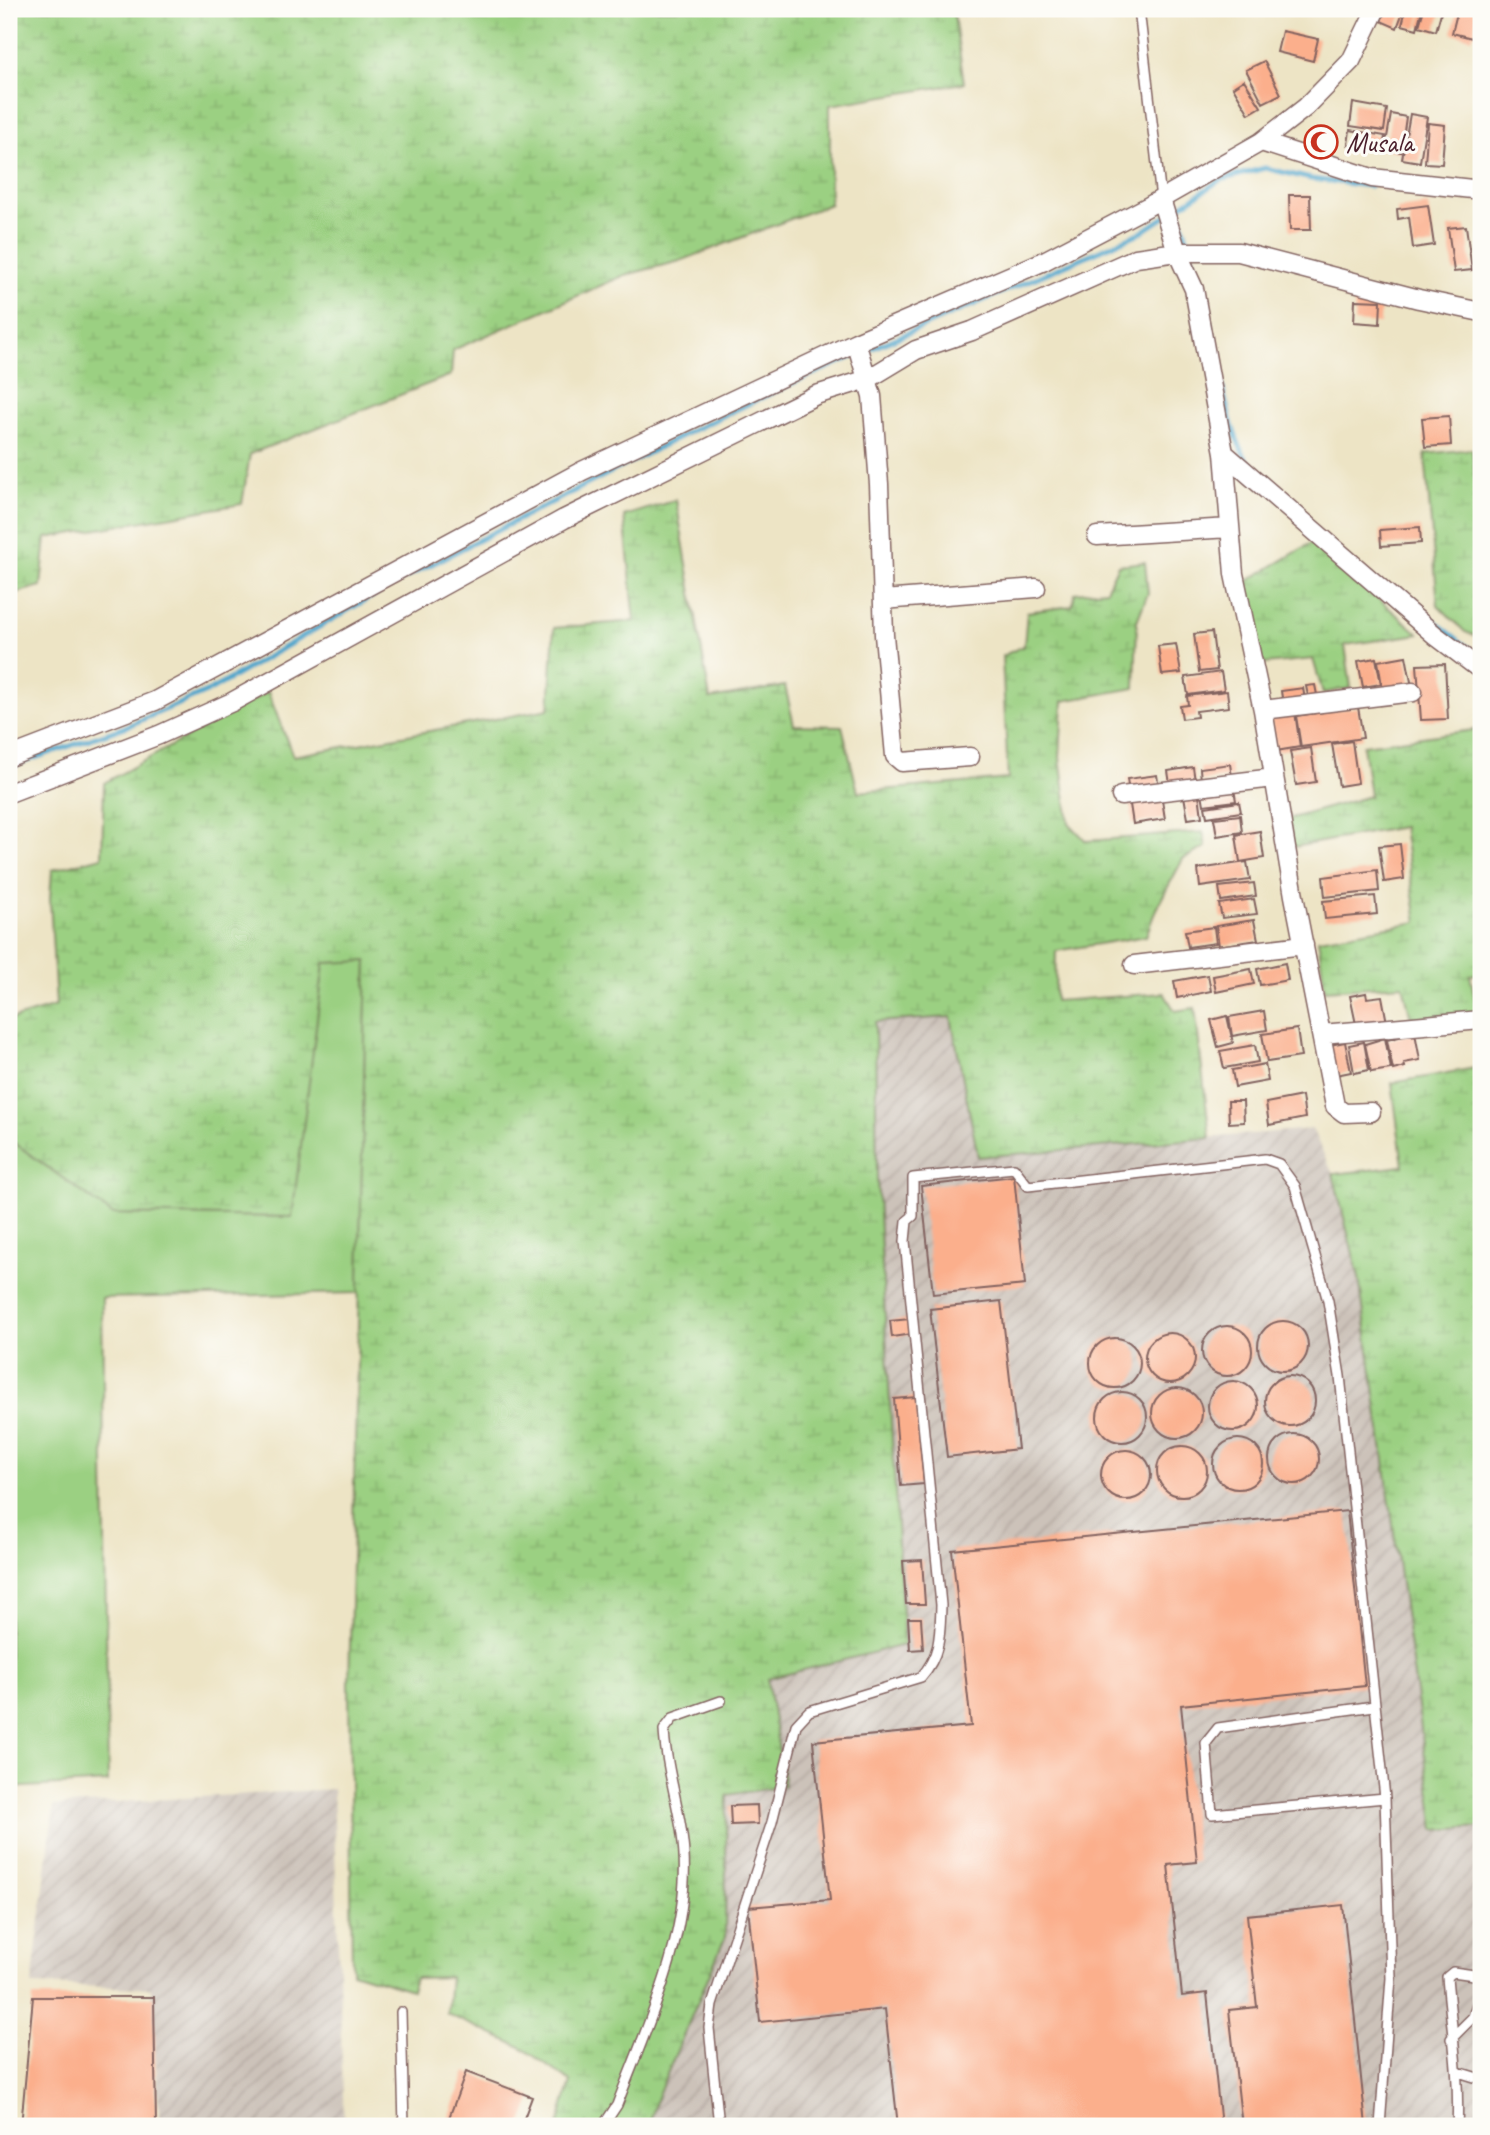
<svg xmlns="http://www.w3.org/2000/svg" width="1490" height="2135" font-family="Caveat,sans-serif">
<defs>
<pattern id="industrial-furrows" width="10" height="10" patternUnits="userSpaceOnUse" patternTransform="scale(1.75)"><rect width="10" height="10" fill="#ccc2b9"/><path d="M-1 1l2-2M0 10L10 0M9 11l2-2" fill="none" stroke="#b1a69f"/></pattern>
<pattern id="wetland-marsh" width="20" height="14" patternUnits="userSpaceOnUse" patternTransform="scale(1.75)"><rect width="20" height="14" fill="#9bd082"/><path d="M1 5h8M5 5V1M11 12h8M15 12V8" fill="none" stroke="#87b270"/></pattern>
</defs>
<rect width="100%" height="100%" fill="#fdfcf7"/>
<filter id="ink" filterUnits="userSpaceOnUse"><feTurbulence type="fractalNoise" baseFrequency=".0143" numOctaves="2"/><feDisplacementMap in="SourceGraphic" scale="14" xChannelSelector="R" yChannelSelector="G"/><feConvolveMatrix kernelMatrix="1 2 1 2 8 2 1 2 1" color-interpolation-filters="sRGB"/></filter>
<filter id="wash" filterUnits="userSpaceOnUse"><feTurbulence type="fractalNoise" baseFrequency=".00686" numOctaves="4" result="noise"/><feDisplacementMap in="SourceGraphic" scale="28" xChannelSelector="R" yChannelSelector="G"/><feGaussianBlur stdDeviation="1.57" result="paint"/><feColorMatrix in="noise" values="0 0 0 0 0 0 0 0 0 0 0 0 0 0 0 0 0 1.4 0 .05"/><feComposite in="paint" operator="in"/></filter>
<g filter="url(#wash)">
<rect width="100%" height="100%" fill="#ede4c5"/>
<path fill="url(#industrial-furrows)" d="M951,1016L978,1157L1312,1129L1333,1174L1359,1278L1435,1830L1481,1827V2126H649L658,2095L725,1938L727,1795L785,1785L767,1679L904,1644L877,1178L875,1022Z
M333,1789L344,2126H160L151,1988L32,1985L54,1806Z"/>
<path fill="#9bd082" stroke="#727856" stroke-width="2" d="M367,960L359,1293L102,1298L108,1782L9,1788V1139L112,1214L291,1217L324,963Z"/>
<path fill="url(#wetland-marsh)" stroke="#727856" stroke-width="2" d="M9,9H953L964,83L830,105V204L680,261L625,275L453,350L451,375L250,454L242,504L46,538L41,586L9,595Z
M1472,449L1481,531V638L1465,632L1438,605L1425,454Z
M676,500L710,699L785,686L794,725L842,726L858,792L1008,779L1002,656L1024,646L1027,612L1072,606L1075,593L1106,590L1118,565L1145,562L1148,593L1137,621L1135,688L1063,701L1060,757L1069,823L1086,841L1203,832L1206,847L1183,859L1156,909L1146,936L1056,951L1055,1001L1164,993L1175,1011L1195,1008L1210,1138L978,1157L951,1017L875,1022L877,1178L904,1645L767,1679L785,1786L727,1795L725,1938L658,2095L649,2126H558L571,2082L521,2047L447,2014L450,1977L415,1978L411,1990L352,1972L349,1685L367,961L324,963L292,1217L112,1214L9,1139V1020L56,1006L50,899L52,870L102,857L104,783L268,692L293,756L549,709L554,628L635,621L624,516Z
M1313,542L1419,634L1345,645L1351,688L1323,693L1313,659L1265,664L1260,660L1244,583Z
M1481,729V974L1470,975L1478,1013L1411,1018L1403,985L1325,990L1318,939L1417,922L1403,827L1293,847L1288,819L1370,796L1363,745Z
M1481,1067V1827L1435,1830L1359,1278L1333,1174L1403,1166L1392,1083Z"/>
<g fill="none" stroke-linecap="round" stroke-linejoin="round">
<path stroke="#4fa6cc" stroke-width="5" d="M1177,207L1190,247
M1192,257L1199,281
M1207,314C1218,355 1226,437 1253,468
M1409,601L1481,658
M9,767L125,727L211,690L391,585L689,432L799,380L1142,232L1220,180L1265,168L1311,179L1370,186"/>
</g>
<g id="blocks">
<path fill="#fbaf8c" d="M1386,9H1404L1397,28L1381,21Z
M1406,9H1422L1417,29L1402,25Z
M1424,9H1442L1436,31L1419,26Z
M1458,9H1479L1472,38L1452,33Z
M1481,12V36L1474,34Z
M1282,31L1318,39L1313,61L1277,52Z
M1264,61L1281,94L1263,103L1246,70Z
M1244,80L1261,107L1249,114L1233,87Z
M1353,103L1387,109L1384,131L1350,126Z
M1391,114L1406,117L1401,152L1385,149Z
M1410,114L1427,117L1420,162L1402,159Z
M1428,123L1445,125L1442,164L1425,163Z
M1350,130L1385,136L1383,150L1348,145Z
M1313,131L1333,136L1328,154L1309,148Z
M1289,195H1310L1311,230H1290Z
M1428,205L1434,245L1413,248L1409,217L1398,219L1397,209Z
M1466,226L1472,270L1454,272L1448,228Z
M1355,300L1381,301L1380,324L1354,322Z
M1449,416L1451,445L1425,447L1422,418Z
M1420,527L1421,543L1381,546L1380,530Z
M1212,632L1217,670L1199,672L1194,634Z
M1176,644L1181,673L1162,675L1158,646Z
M1406,656L1412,687L1383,692L1378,661Z
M1376,658L1381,684L1363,687L1358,661Z
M1445,664L1448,719L1421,720L1417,665Z
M1221,672L1224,690L1188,695L1185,677Z
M1315,685L1318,700L1309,701L1306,686Z
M1303,688L1305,700L1283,704L1281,691Z
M1227,691L1229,707L1196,711L1197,717L1182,719L1180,706L1188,705L1187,696Z
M1358,707L1363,738L1301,747L1296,716Z
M1295,712L1300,747L1276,751L1270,716Z
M1352,741L1358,783L1339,786L1332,744Z
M1311,748L1316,782L1296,785L1290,751Z
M1230,764L1232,777L1201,781L1200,768Z
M1193,767L1195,781L1170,784L1168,771Z
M1157,775L1159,788L1129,792L1127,779Z
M1234,789L1236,801L1204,805L1202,793Z
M1161,793L1165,819L1133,824L1129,798Z
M1199,794L1202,817L1188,819L1184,796Z
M1239,802L1241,812L1207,817L1205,807Z
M1240,815L1242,832L1217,836L1214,818Z
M1260,831L1264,858L1240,862L1236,835Z
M1400,844L1404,879L1384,882L1379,846Z
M1247,862L1250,880L1200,887L1198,869Z
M1377,870L1379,891L1325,897L1323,877Z
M1254,883L1256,896L1221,901L1219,887Z
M1375,896L1377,914L1325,919L1323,901Z
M1254,899L1257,914L1222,918L1219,904Z
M1254,920L1258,940L1219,946L1216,926Z
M1214,927L1216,943L1188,947L1185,931Z
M1285,963L1288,980L1260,985L1257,969Z
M1251,969L1254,984L1216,992L1213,976Z
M1208,975L1211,991L1177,998L1174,981Z
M1366,993L1367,998L1382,996L1387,1023L1357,1029L1350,996Z
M1264,1011L1267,1030L1232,1036L1229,1017Z
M1227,1016L1233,1043L1218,1047L1211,1020Z
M1297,1029L1301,1057L1267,1062L1262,1034Z
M1415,1033L1420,1060L1404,1063L1405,1067L1393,1070L1387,1040Z
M1385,1038L1391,1069L1371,1072L1365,1044Z
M1345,1042L1351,1072L1331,1076L1325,1046Z
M1364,1042L1369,1070L1354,1073L1349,1045Z
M1255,1045L1258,1062L1224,1068L1220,1051Z
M1265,1064L1268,1081L1235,1087L1232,1070Z
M1302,1096L1305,1118L1269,1125L1266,1103Z
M1228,1101H1243L1244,1122L1229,1123Z
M1014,1176L1025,1285L933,1294L921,1186Z
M1001,1301L1018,1449L947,1457L930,1309Z
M910,1319L912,1334L892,1337L890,1321Z
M1258 1346a25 25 0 1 1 50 0a25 25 0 1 1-50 0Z
M1202 1351a25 25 0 1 1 50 0a25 25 0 1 1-50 0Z
M1145 1358a25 25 0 1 1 50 0a25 25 0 1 1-50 0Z
M1090 1363a25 25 0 1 1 50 0a25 25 0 1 1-50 0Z
M1265 1401a25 25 0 1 1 50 0a25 25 0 1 1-50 0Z
M1208 1406a25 25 0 1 1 50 0a25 25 0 1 1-50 0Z
M1152 1413a25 25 0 1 1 50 0a25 25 0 1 1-50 0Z
M1097 1417a25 25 0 1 1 50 0a25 25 0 1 1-50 0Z
M916,1397L924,1484L901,1486L894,1399Z
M1269 1459a25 25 0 1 1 50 0a25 25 0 1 1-50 0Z
M1213 1464a25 25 0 1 1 50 0a25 25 0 1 1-50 0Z
M1157 1471a25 25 0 1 1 50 0a25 25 0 1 1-50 0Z
M1101 1475a25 25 0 1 1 50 0a25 25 0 1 1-50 0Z
M1347,1511L1365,1686L1181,1705L1197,1862L1168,1865L1182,1996L1207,1993L1221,2126H898L885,2009L760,2022L748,1907L830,1900L813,1741L971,1726L952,1550Z
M922,1560L925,1604H906L903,1561Z
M908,1618H921L923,1649L910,1650Z
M757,1805L758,1824L731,1825L730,1806Z
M1343,1905L1366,2126H1242L1229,2010L1257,2007L1247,1915Z
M33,1997H154L156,2126H21Z
M466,2072L532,2097L521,2126H446Z"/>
</g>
</g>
<g filter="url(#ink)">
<use href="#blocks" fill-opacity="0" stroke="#836461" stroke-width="2"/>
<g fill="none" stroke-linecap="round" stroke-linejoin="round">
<defs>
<path id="service" d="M1139,9L1161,199
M1374,1706L1218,1728L1206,1743L1212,1814L1385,1798
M401,2012L404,2126
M1451,2039L1473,2017L1481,1990
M1458,2072L1481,2079
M603,2126L617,2105C646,2028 689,1939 684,1855C682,1812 666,1773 664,1730L673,1718L721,1701
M719,2126L709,2028L712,2005L772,1822L796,1725L809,1711L921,1677C941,1655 940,1634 941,1605L905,1241L907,1221L913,1216V1178L1014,1168L1028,1186L1265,1159L1279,1164L1295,1186L1328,1301L1340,1376L1385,1798L1391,1978L1380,2126
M1457,2126C1460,2076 1451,2027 1447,1977L1453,1972L1481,1976"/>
<path id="minor" d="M1261,142L1372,178L1481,190
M1161,199L1177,252L1194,289L1224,453L1234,574L1263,710L1294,896L1335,1106L1344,1113L1371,1112
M856,342L872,396L879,484L884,635L895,756L902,762L970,757
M1224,453L1436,636L1481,670
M1097,536L1230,528
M883,600L1036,588
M1263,710L1413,692
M9,757L155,701L582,471L856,342L1042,262L1147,207L1261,142L1306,107L1351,61L1376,9
M9,793L159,735L232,702L564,519L816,395L868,379L916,350L972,331L1136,258L1177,252H1239L1419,299L1481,312
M1121,796L1274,778
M1134,965L1304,945
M1322,1034L1481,1020"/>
</defs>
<use href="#service" stroke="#836461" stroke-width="12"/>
<use href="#minor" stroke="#836461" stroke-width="21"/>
<use href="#service" stroke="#fff" stroke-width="9"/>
<use href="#minor" stroke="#fff" stroke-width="18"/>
</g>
</g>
<defs>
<symbol id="mosque-ring" viewBox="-11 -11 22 22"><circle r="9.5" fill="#fdfcf7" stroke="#c8321e" stroke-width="1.5"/><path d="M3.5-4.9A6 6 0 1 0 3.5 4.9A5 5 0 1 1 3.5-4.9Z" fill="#c8321e"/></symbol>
</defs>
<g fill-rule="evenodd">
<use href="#mosque-ring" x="1302" y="123" width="38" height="38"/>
</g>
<g text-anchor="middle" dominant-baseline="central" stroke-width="6" stroke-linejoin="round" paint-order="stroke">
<g font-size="28" fill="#4a1f2b" stroke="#fdfcf7" text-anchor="start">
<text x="1346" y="142">Musala</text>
</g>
</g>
<rect width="1490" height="2135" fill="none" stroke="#fdfcf7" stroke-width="35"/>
</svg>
